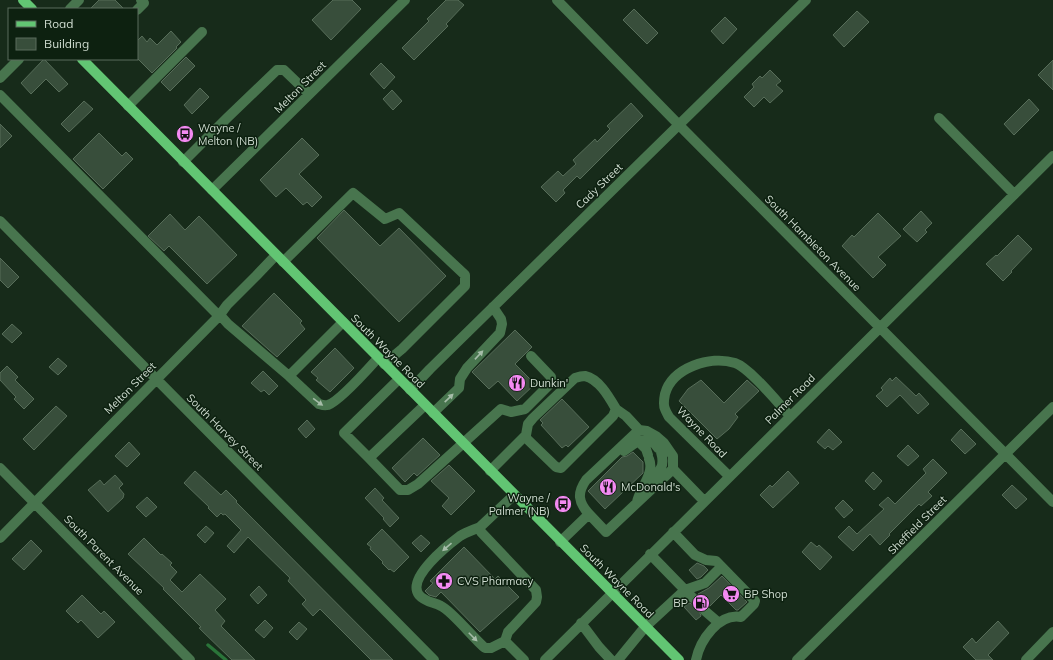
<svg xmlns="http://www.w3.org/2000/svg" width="1053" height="660" font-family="Mulish,sans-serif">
<rect width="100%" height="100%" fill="#172b1a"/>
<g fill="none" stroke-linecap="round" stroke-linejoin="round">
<path stroke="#2a7439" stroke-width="3.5" d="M208,645L226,660"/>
</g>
<path fill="#384e3b" stroke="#576d59" d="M99,0H115L124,9H90Z
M333,0H352L361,9L331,40L312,20Z
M446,0H458L464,5L446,24L448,26L414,60L402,48L429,21L427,19Z
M634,9L658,33L647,44L623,20Z
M857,11L869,22L844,47L833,35Z
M725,17L737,29L723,44L711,31Z
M171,31L181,42L176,47L177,48L152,73L137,58V41L142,36L147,42L150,38L157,45Z
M186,57L195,66L170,91L161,82Z
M44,59L68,84L59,92L46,79L31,94L21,83Z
M1053,60V90L1038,75Z
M381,63L395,77L384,89L370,74Z
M770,70L781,81L776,85L783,91L770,103L764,97L754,107L744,97L754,87L752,84L760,76L762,78Z
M200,88L209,97L192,114L184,105Z
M392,90L402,101L393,110L383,99Z
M1029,99L1039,110L1014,135L1004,124Z
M84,101L93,109L69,132L61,124Z
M631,103L643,116L580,179L577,176L563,190L565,193L556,202L541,187L558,171L563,176L576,164L573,160L595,139L597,142L610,129L607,126Z
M0,124L12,136L0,148Z
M99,133L122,156L126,152L133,159L103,189L73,159Z
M302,138L319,155L299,174L322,197L312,207L307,202L303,205L286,188L276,197L260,180Z
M344,210L380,246L399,228L446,276L399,322L317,238Z
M921,211L932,223L925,230L927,232L917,242L903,229Z
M878,213L901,236L878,257L886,265L873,278L842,246L852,235L854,237Z
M170,214L185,230L199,216L237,255L207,284L169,246L164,251L148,236Z
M1018,235L1032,249L1011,271L1012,272L1003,281L986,264L996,255L997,256Z
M0,258L19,277L8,288L0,280Z
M274,293L302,321L300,323L305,329L277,357L242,326Z
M12,324L22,333L12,343L2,334Z
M515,330L532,347L515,364L535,384L517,401L498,381L489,389L472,372Z
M335,348L354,368L330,392L316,380L318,378L311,372Z
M58,358L67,366L58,375L49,367Z
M7,366L18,377L15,380L34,399L24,409L14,399L16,397L0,380V373Z
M263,371L278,386L269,395L264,390L261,392L251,383Z
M896,377L916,396L919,393L929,404L918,414L900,395L887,407L876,396L883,390L881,388L890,378L892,381Z
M701,380L724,403L747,380L759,391L735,414L738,417L729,429L717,439L679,401L688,389Z
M562,399L589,427L568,447L566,445L562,448L541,425L543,423L540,420Z
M56,406L67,416L34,450L23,439Z
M307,420L315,429L306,438L298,429Z
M829,429L842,442L833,450L828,446L825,449L817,442Z
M961,429L976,444L965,454L951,440Z
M423,438L440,455L417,476L414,473L405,482L392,468Z
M129,442L140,454L127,467L115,456Z
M908,445L919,456L908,466L897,456Z
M633,452L643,462V473L605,509L588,491L622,457L627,456Z
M933,459L947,473L928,492L932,496L921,506L919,504L889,534L890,535L880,545L870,534L853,551L838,537L849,526L857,534L884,509L879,505L888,497L895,504L926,473L923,469Z
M449,465L475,491L451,515L442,506L449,498L431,481Z
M195,471L221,495L226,490L237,501L236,502L393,660H371L320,609L313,616L302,604L306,600L288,581L290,578L248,537L234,553L227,546L241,530L225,514L223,515L221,513L217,517L208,508L209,507L184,483Z
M788,471L799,483L773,508L760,495L770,485L772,487Z
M873,472L882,481L874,490L865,481Z
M115,475L123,484L119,488L124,494L123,498L108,512L88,490L100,480L104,485Z
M1012,485L1027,499L1016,509L1002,495Z
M375,488L384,498L382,500L399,518L390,527L383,519L384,518L365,498Z
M147,497L157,507L146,517L136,507Z
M843,500L853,510L844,518L835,508Z
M206,526L214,533L205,543L197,535Z
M382,529L409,557L394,572L390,569L389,570L382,563L383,562L370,549L371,547L367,544Z
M421,535L430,543L421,552L412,543Z
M144,538L161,555L162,554L172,563L170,565L177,572L170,580L182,592L200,574L226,599L215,610L225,621L221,626L255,660H232L199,628L201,627L163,589L164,588L128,554Z
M31,540L42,551L24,570L12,559Z
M811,542L817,547L819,545L832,557L820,570L802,552Z
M464,547L495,579L498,576L519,597L480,632L441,592L436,597L429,595L425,591L433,583L430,581Z
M697,563L704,566L708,570L701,577L697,579L689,570Z
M722,576L747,602L738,610H736L721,595L710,606L706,605L700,607L699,610L701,616L696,620L684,607L689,603L692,604L697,603L699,599L698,594L709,588Z
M259,586L267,595L258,604L250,595Z
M82,595L101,614L104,611L115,622L98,638L81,620L78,623L66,611Z
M265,620L273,628L264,638L255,630Z
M998,621L1009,633L988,655L993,660H976L963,647L972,638L976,643Z
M299,622L307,629L297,640L289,632Z"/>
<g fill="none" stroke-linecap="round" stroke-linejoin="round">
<path stroke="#334635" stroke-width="10" stroke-dasharray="10 5" stroke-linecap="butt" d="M693,598L705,611"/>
<path stroke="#48754e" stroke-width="10" d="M557,0L679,125L1053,502
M70,9L79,0
M137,10L144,3L141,0
M0,78L19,59
M0,95L219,316
M128,106L202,32
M939,118L1014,194
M183,162L227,118L277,70H284L309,94
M212,190L405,0
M0,221L434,660
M283,262L353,193L385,219L399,213L465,275V286L402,349L384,364
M220,315L228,324L289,376L319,404C322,405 324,406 328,405C340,401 368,369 378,358
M289,376L343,322
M399,379L344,433L369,458L425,405
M410,390L430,369L806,0
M616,409L626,416L639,430L647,431L656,436L664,443L673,456V469L704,501
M433,413L459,388L460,379L467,368L500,333L502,324L501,319L493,307
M638,441C647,440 653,440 658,448
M624,451L638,441L646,449L648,455
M369,458L400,490H408L418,484L501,409L511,412L525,409L548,386L551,382V377L531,356
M0,468L190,660
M490,471L526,435L528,424L533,418L575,378C578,377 582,376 585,376C599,379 609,397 616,409L613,416L561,468L556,467L525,437
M729,476L669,417C668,415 666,412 665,409C663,405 664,399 665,394C672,368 710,355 735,363C750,368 778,403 790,416
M646,483C658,472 666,469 661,452
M514,495L480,527L481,532L536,590L537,597L536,602L508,632L505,641L524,660
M637,502C640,488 655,473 649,459
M589,514L606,532L673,469
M480,527C473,530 466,532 460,536C448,545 406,578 419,595C425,602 433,602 441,606C452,611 474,639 485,648H491L505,641
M673,532L695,555L706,560L716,561L755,601L754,604L741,617C719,613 700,640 696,660
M0,538L219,316L227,305L256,276L276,255
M560,542L589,514C578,502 577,493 586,480L639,430
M693,598L685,590L705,583L721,567
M705,611L719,623
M581,623L599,647L611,660
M545,660L1053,156
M618,660L645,627L685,590L650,554
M797,660L1053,407
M1026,660L1053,632"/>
<path stroke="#62c573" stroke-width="10" d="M23,0L32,9
M82,59L679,660"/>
</g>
<defs><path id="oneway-solid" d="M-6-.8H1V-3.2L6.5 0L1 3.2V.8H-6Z"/></defs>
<g fill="#a6bda9">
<use href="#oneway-solid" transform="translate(479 355) rotate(-47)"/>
<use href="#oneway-solid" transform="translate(449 398) rotate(-44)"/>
<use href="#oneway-solid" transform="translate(318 402) rotate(36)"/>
<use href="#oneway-solid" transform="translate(447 547) rotate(139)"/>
<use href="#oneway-solid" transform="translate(473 637) rotate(45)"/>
</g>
<defs>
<symbol id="bus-disc" viewBox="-11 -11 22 22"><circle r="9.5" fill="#f38af2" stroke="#0d2110"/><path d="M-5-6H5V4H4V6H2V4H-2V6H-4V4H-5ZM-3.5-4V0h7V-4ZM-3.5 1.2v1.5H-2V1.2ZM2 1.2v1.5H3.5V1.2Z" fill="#111"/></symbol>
<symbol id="restaurant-disc" viewBox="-11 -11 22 22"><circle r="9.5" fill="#f38af2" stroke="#0d2110"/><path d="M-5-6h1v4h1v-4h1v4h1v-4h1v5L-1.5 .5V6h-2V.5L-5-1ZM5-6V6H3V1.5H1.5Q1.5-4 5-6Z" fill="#111"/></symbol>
<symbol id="pharmacy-disc" viewBox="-11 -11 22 22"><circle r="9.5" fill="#f38af2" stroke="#0d2110"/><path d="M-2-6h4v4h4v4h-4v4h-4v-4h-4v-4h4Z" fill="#111"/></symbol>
<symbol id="supermarket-disc" viewBox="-11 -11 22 22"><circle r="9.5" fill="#f38af2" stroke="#0d2110"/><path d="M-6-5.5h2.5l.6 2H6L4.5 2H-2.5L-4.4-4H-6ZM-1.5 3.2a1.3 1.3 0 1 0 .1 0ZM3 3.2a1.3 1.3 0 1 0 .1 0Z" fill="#111"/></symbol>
<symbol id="fuel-disc" viewBox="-11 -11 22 22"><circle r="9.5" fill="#f38af2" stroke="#0d2110"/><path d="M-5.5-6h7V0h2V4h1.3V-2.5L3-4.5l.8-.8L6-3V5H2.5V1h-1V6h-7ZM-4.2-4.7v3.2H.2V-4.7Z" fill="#111"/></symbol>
</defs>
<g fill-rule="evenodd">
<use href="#bus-disc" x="175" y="124" width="20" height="20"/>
<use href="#restaurant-disc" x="507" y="373" width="20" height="20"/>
<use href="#restaurant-disc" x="598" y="477" width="20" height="20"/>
<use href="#bus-disc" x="553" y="494" width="20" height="20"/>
<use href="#pharmacy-disc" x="434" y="571" width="20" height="20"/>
<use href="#supermarket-disc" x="721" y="584" width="20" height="20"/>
<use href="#fuel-disc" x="691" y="593" width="20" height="20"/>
</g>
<g text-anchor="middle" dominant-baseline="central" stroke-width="3" stroke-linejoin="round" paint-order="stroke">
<g font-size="11" fill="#cfdcd0" stroke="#0d2110">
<text transform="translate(300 87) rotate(-45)">Melton Street</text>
<text transform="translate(599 186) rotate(-44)">Cady Street</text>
<text transform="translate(813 243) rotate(45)">South Hambleton Avenue</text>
<text transform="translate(388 351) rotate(45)">South Wayne Road</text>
<text transform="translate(130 388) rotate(-45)">Melton Street</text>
<text transform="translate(790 399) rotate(-45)">Palmer Road</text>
<text transform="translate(225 432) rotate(45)">South Harvey Street</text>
<text transform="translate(702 432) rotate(46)">Wayne Road</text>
<text transform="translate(917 525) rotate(-45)">Sheffield Street</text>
<text transform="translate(104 555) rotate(45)">South Parent Avenue</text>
<text transform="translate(617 581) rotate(45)">South Wayne Road</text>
</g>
<g font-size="11" fill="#cfdcd0" stroke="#0d2110" text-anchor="start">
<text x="198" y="128">Wayne /<tspan x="198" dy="13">Melton (NB)</tspan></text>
<text x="530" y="383">Dunkin'</text>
<text x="621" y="487">McDonald's</text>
<text x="550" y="498" text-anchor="end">Wayne /<tspan x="550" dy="13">Palmer (NB)</tspan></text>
<text x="457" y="581">CVS Pharmacy</text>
<text x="744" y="594">BP Shop</text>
<text x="688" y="603" text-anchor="end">BP</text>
</g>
</g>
<rect x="8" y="8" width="130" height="52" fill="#0d2110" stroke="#5b6c5d"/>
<rect x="16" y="21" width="20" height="6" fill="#62c573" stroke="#5b6c5d"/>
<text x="44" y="28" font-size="12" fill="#cfdcd0">Road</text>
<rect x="16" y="38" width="20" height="12" fill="#384e3b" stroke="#5b6c5d"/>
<text x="44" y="48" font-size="12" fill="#cfdcd0">Building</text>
</svg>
